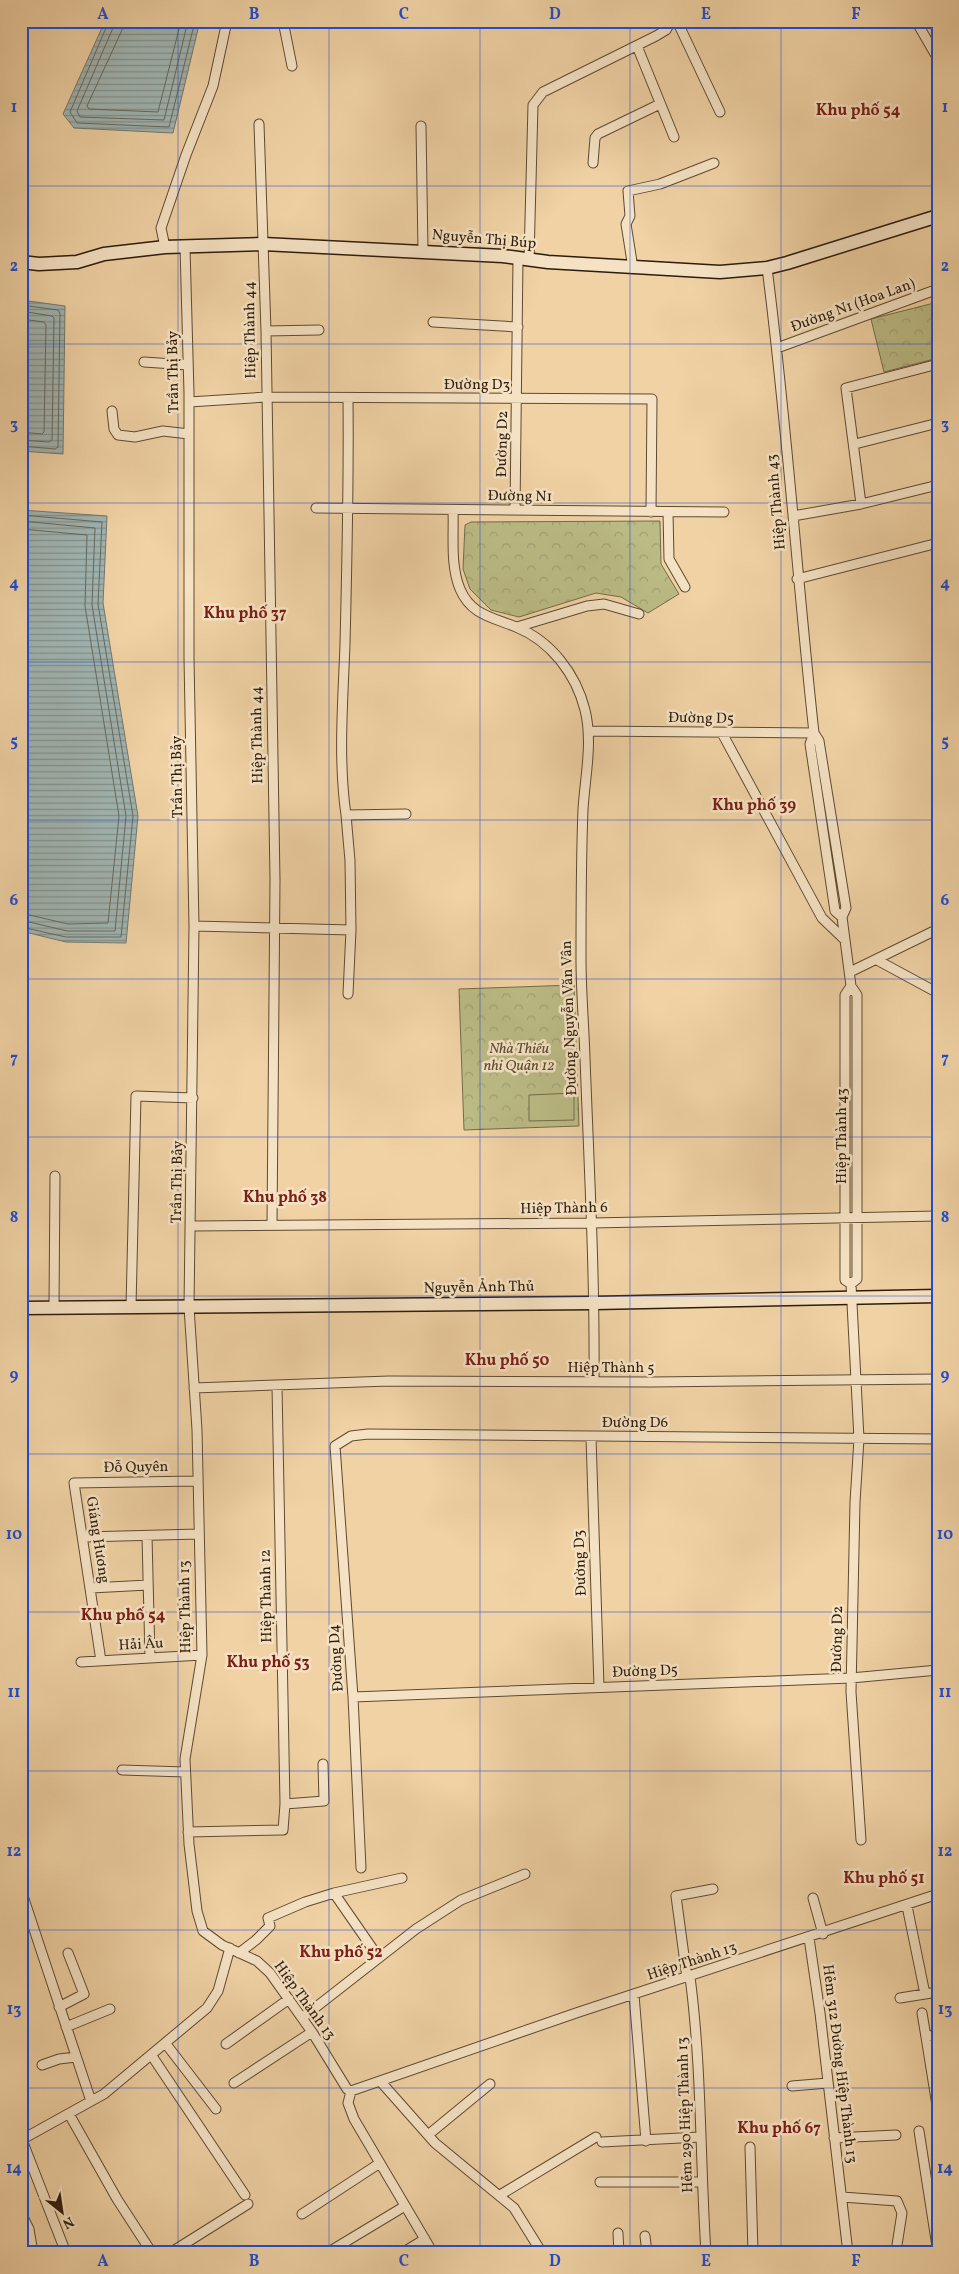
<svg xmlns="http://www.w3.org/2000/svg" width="959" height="2274" font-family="Vollkorn,serif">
<defs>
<pattern id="park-crowns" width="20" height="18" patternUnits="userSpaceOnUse" patternTransform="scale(1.25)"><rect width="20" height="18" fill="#bbbb85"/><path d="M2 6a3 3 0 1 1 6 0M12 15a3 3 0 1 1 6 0" fill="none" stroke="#a1a072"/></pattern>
<pattern id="water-rules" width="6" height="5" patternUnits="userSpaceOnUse" patternTransform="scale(1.25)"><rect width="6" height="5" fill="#a0b5b3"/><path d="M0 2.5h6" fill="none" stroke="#839290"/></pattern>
</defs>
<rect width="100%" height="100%" fill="#f0d2a5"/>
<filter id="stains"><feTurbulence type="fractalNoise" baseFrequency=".004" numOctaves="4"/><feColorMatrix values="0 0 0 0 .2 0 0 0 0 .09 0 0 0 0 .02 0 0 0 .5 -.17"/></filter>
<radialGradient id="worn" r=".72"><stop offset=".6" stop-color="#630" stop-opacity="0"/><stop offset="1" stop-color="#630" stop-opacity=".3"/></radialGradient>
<path fill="url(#park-crowns)" stroke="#746c48" d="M934,303L938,316V358L884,372L871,319Z
M660,521L661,564L679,594L648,613L621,597L596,593L519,617L491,610L470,589L463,569L465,525L471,522Z
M574,985L579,1126L464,1130L459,989Z"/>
<path fill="#bbbb85" stroke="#746c48" d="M574,1093V1120L529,1121V1095Z"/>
<path fill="url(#water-rules)" stroke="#72786f" d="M105,21H200L173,133L74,128L63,114Z
M21,300L65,306L63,454L21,451Z
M21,510L107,516L103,603L138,816L126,943L66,942L21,931Z"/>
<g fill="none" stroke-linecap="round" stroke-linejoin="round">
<path stroke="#67685e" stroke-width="1" d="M109,21L70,112L77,123L169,127L195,21
M116,21L77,111L80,117L164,120L188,21
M123,21L122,30L87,106L89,109L158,112L181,21
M21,305L58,310L60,313L58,447L55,449L21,446
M21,311L52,316L54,318L52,440L49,442L21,440
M21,319L44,322L46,325L44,432L42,434L21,432
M21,515L102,522L98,604L133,816L121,937H66L21,927
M21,521L95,528L92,605L126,816L115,931H67L21,920
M21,529L87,535L85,606L119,816L108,923L68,924L21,913"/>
<defs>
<path id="street" d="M283,21L292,66
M677,21L720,112
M916,21L938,59
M637,46L674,137
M259,124L266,331L275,880L272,1225
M421,126L423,252
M593,163L595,138L598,134L660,104
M165,247L161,228L186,155L213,86L227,21
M185,247L189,393V658L194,926L189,1307L197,1430L202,1655L185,1759L189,1844L197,1911L203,1931L222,1945L257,1961L270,1973L312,2032L347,2089L351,2091L579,2012L938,1894
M529,259L533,105L543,92L656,36L666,30L671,21
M633,268L626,224L630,216L628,191L660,184L714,163
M767,268C787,422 797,578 814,733L810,744L835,911L842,917
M433,322L518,327
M266,331L319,330
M777,348L938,289
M144,362L188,365
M348,398C349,480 347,562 345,644C343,701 338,758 346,815L406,814
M189,402L266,397L652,399L651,512
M112,411L114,429L118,435L135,437L163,431L189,434
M855,444L938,423
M861,504L846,388L938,364
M316,508L724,512
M453,510C454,535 450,565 460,589C471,615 492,617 516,627C551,641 576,674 585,710C593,742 585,777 583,809C581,859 581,909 581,959C581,992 584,1025 585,1058C589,1166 595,1274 594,1382
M515,510L518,258
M668,512L669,559L685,587
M793,516L861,504L938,485
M797,579L938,543
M517,627L587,606L604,604L639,614
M588,731L814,733
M722,733L822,918L845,940
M814,733L819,741L846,908L842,917L851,986L857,995V1279L851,1284
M346,815L350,861L351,930
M194,926L351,930L348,994
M877,960L938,993
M850,972L938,929
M851,986L845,995V1280L851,1284L859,1439L855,1502L851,1692L861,1840
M191,1226L592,1223L938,1216
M131,1307L136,1096L193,1098
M54,1308L55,1176
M194,1388L389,1381L651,1382L938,1379
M591,1437L599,1687
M147,1536L150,1658
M84,1537L198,1534
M91,1588L148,1585
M101,1661L74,1483L197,1481
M81,1662L202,1655
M353,1697L851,1678L938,1670
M122,1770L185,1772
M285,1804L324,1801L323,1764
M188,1832L283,1830L285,1804L277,1386
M361,1868L353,1697L335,1446L351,1436L368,1434L938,1439
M21,1890L91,2101
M334,1893L379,1958
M813,1898L823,1934
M809,1938L820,2013L848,2253
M239,1953L256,1940L270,1926L268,1918L305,1902L334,1893L402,1878
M690,1977C702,2068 700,2161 706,2253
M687,1978L676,1896L713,1889
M925,1994L938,1992
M634,1995L646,2141
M900,1998L925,1994L907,1906
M59,2007L84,1994L68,1953
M922,2013L926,2037
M302,2018L416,1929L461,1900L525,1874
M66,2027L110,2009
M938,2034L926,2037L938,2112
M166,2044L216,2109
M226,2044L289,1999
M152,2056L245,2195
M42,2065L59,2059L76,2057
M381,2082L435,2143L514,2208L542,2253
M234,2083L312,2032
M792,2086L828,2083
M351,2091L348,2103L354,2119L433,2253
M69,2114L117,2199L152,2253
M919,2131L938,2253
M428,2135L490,2084
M834,2138L896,2135
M21,2140L104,2094L207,2008L218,1991L230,1948
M22,2140L66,2253
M602,2142L700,2137
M750,2147L753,2253
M600,2182H701
M500,2195L596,2137
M842,2197L897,2201L902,2213L897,2245
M21,2213L29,2229L33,2253
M302,2214L380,2163
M618,2233L619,2253
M645,2236L647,2253
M170,2253L248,2204
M327,2253L405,2206
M402,2253L425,2239"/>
<path id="secondary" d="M21,262L39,264L77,262L104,254L165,247L263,244L503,256L548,262L720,272L767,268L787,263L938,216
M21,1308L595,1303L938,1296"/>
</defs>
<use href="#street" stroke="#5e4a31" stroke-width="11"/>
<use href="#secondary" stroke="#2e1c0a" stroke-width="15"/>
<use href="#street" stroke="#f5e2c4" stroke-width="9"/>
<use href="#secondary" stroke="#f5e2c4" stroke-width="12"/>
</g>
<path fill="none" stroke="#1d4ed8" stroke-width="1" stroke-opacity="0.55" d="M178,21V2253M329,21V2253M480,21V2253M630,21V2253M781,21V2253M21,186H938M21,344H938M21,503H938M21,662H938M21,820H938M21,979H938M21,1137H938M21,1296H938M21,1454H938M21,1612H938M21,1771H938M21,1930H938M21,2088H938"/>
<g text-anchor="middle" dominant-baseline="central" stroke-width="5" stroke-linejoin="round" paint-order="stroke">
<g font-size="15" fill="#2e1c0a" stroke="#f5e2c4">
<text transform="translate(484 240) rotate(5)">Nguyễn Thị Búp</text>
<text transform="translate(853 306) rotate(-20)">Đường N1 (Hoa Lan)</text>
<text transform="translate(251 330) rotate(-91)">Hiệp Thành 44</text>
<text transform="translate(174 372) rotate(-91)">Trần Thị Bảy</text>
<text x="477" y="385">Đường D3</text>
<text transform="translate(503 444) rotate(-89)">Đường D2</text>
<text transform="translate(520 497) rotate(1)">Đường N1</text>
<text transform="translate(777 502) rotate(-95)">Hiệp Thành 43</text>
<text transform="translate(701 719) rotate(1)">Đường D5</text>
<text transform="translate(258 735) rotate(-91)">Hiệp Thành 44</text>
<text transform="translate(178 777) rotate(-91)">Trần Thị Bảy</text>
<text transform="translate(570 1018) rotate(-92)">Đường Nguyễn Văn Vân</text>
<text transform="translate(842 1136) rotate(-90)">Hiệp Thành 43</text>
<text transform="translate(178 1182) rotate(-89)">Trần Thị Bảy</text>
<text transform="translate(564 1209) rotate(-1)">Hiệp Thành 6</text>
<text transform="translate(479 1288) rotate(-1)">Nguyễn Ảnh Thủ</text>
<text x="611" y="1368">Hiệp Thành 5</text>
<text x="635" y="1423">Đường D6</text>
<text transform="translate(136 1468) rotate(-1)">Đỗ Quyên</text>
<text transform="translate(97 1540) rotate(81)">Giáng Hương</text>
<text transform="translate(581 1563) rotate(-92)">Đường D3</text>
<text transform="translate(267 1596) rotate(-91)">Hiệp Thành 12</text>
<text transform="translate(186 1607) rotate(-91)">Hiệp Thành 13</text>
<text transform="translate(838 1639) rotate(-89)">Đường D2</text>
<text transform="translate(141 1645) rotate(-3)">Hải Âu</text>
<text transform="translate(337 1658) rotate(-94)">Đường D4</text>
<text transform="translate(645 1672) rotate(-2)">Đường D5</text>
<text transform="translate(692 1962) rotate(-18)">Hiệp Thành 13</text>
<text transform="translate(304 2001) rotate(54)">Hiệp Thành 13</text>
<text transform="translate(839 2064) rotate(83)">Hẻm 312 Đường Hiệp Thành 13</text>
<text transform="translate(686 2115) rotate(-92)">Hẻm 290 Hiệp Thành 13</text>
</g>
<g font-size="15" font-style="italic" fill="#584c2f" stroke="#f5e2c4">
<text x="519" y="1049">Nhà Thiếu<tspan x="519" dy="17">nhi Quận 12</tspan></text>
</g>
<g font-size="16" font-weight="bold" fill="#7a1f14" stroke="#f5e2c4">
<text x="858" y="111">Khu phố 54</text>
<text x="245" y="614">Khu phố 37</text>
<text x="754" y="806">Khu phố 39</text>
<text x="285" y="1198">Khu phố 38</text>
<text x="507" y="1361">Khu phố 50</text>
<text x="123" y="1616">Khu phố 54</text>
<text x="268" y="1663">Khu phố 53</text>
<text x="884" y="1879">Khu phố 51</text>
<text x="341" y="1953">Khu phố 52</text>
<text x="779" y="2129">Khu phố 67</text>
</g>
</g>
<rect width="959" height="2274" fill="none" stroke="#f0d2a5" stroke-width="55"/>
<g transform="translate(62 2212) rotate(150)" stroke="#f5e2c4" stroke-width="4" paint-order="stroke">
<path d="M0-4L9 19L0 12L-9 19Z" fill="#2e1c0a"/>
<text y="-8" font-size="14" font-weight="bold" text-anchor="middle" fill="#2e1c0a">N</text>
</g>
<rect x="28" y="28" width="904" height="2218" fill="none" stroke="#1d4ed8" stroke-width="2"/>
<g font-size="16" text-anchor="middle" font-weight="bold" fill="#1d4ed8">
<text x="103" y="19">A</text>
<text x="254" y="19">B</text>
<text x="404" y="19">C</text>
<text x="555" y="19">D</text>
<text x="706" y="19">E</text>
<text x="856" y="19">F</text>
<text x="14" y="112">1</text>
<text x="945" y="112">1</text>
<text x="14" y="271">2</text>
<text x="945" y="271">2</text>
<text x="14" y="429">3</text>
<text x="945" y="429">3</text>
<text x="14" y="588">4</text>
<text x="945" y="588">4</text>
<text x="14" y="746">5</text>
<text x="945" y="746">5</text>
<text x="14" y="905">6</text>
<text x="945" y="905">6</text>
<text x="14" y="1063">7</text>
<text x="945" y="1063">7</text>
<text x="14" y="1222">8</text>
<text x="945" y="1222">8</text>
<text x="14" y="1380">9</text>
<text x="945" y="1380">9</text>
<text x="14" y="1539">10</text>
<text x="945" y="1539">10</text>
<text x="14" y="1697">11</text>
<text x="945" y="1697">11</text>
<text x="14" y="1856">12</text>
<text x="945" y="1856">12</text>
<text x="14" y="2014">13</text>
<text x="945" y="2014">13</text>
<text x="14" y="2173">14</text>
<text x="945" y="2173">14</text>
<text x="103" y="2266">A</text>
<text x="254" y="2266">B</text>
<text x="404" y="2266">C</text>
<text x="555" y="2266">D</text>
<text x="706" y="2266">E</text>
<text x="856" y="2266">F</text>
</g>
<rect width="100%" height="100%" filter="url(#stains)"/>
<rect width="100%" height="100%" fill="url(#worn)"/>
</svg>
